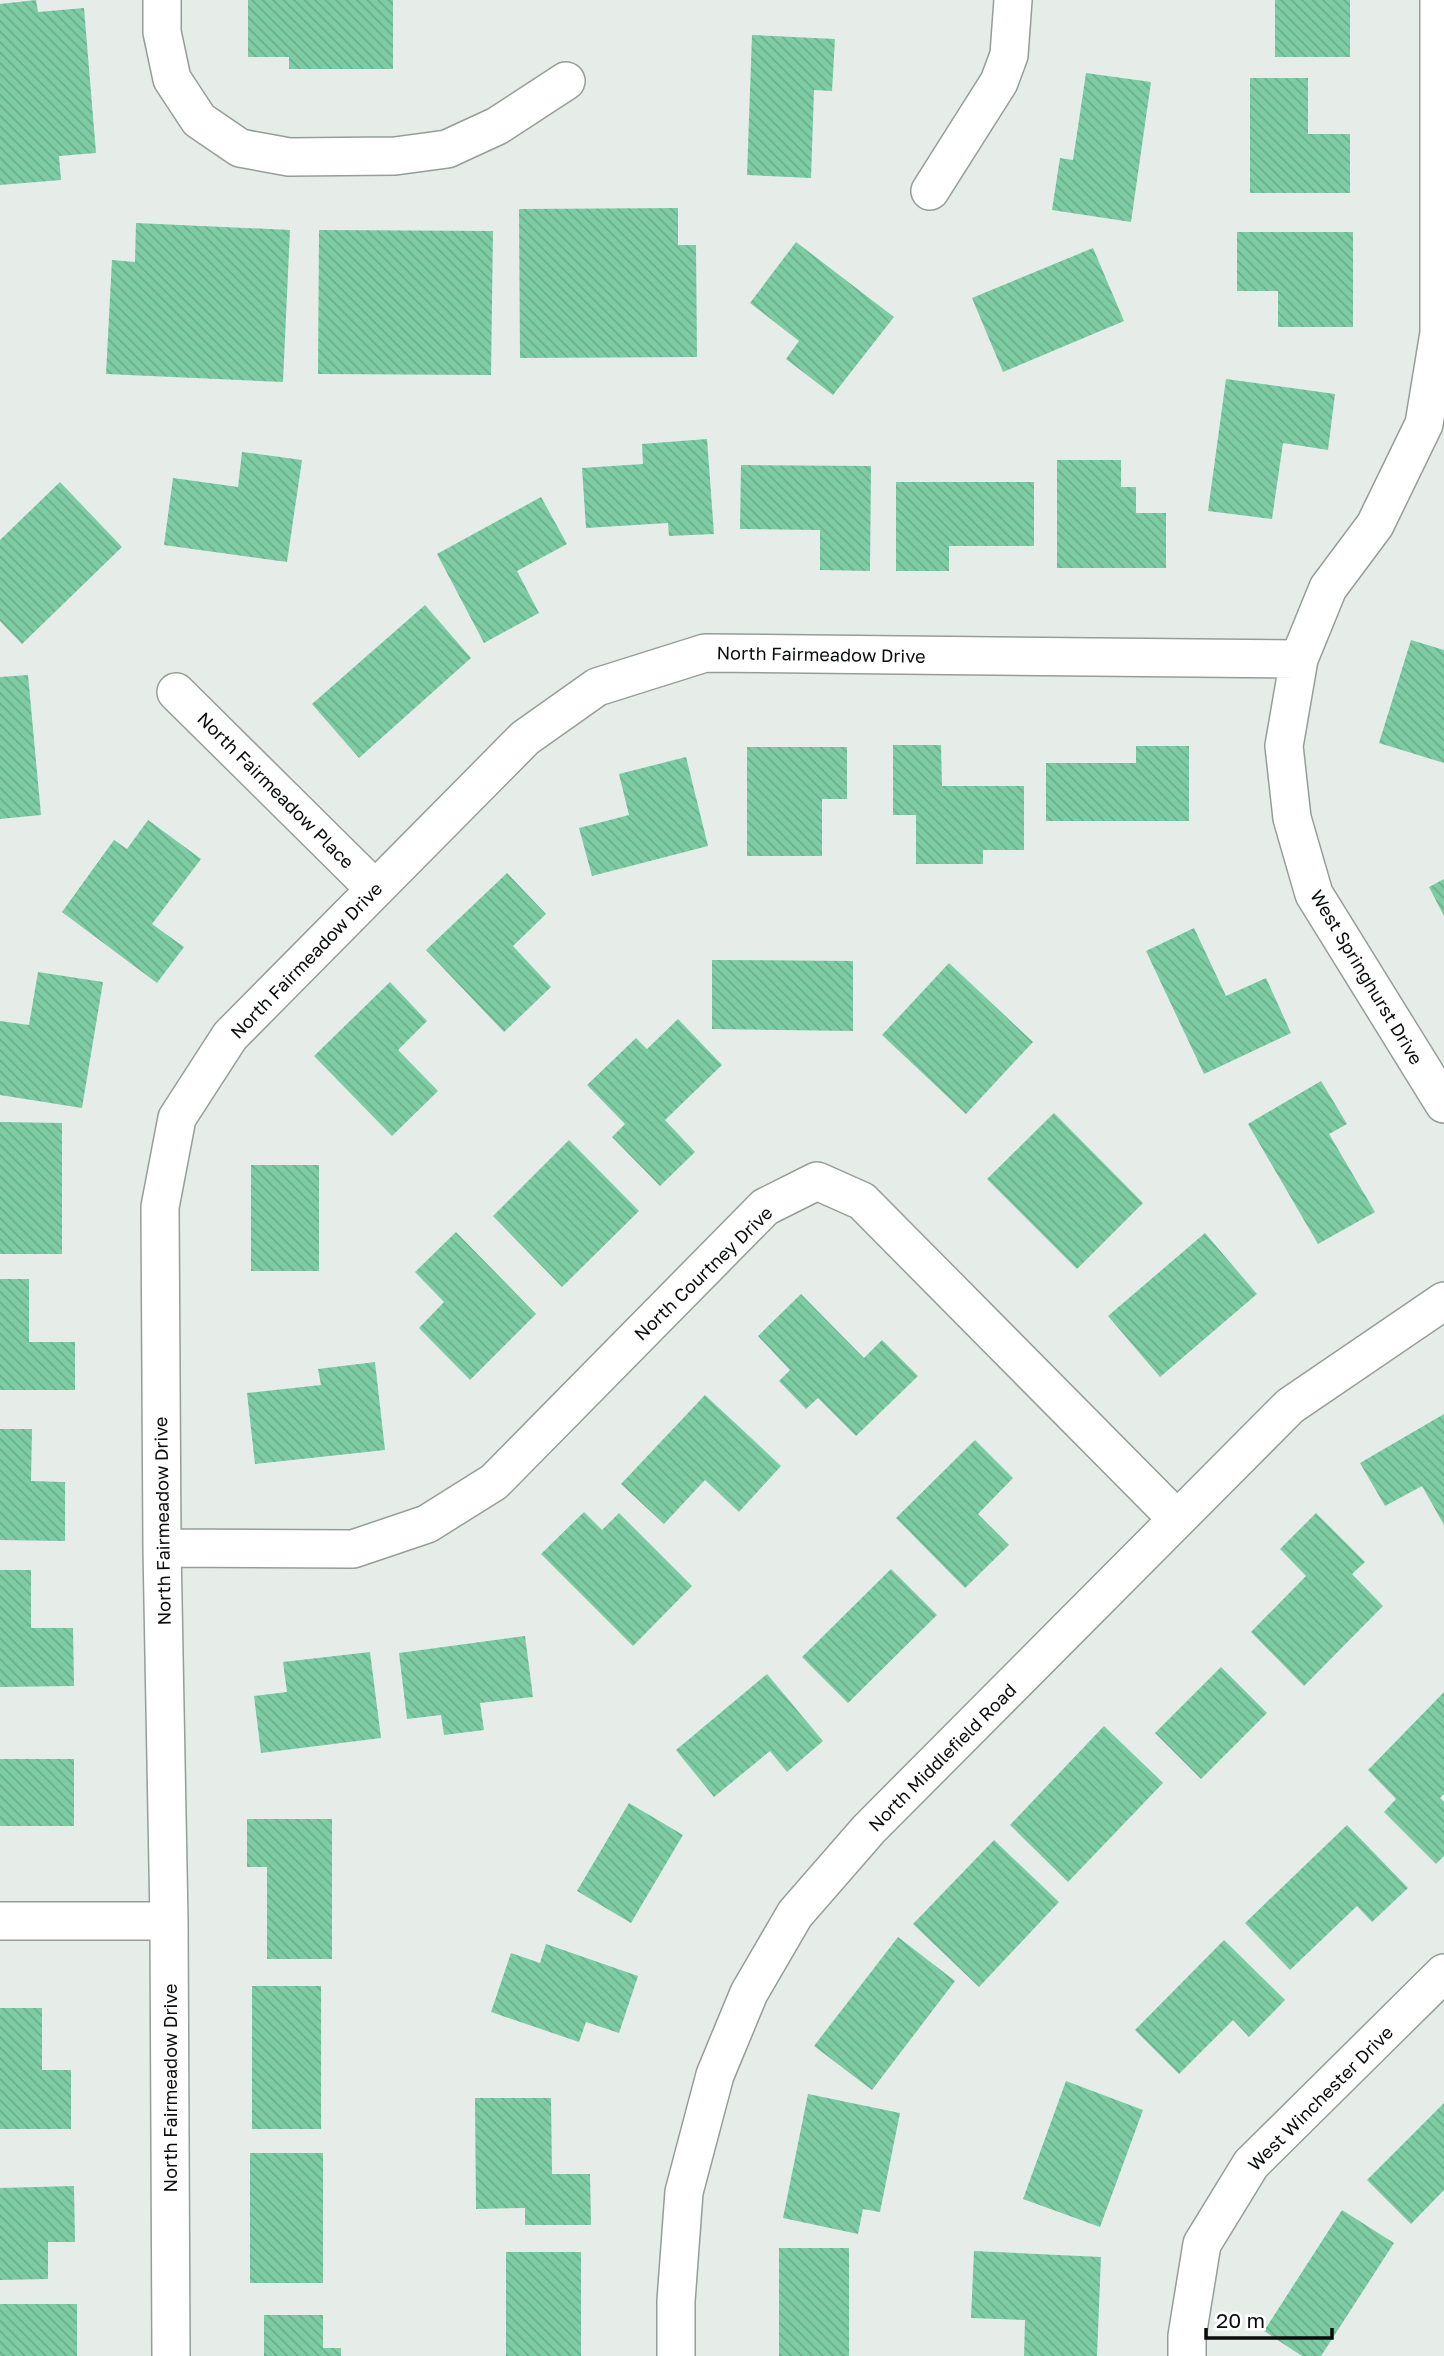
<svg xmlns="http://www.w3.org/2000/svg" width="1444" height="2356" font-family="'Golos Text',sans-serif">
<defs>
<pattern id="building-back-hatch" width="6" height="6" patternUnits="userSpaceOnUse" patternTransform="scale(1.75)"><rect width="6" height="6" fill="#7dcca3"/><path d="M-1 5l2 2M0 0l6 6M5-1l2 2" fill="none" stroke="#6bae8b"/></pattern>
</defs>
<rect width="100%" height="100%" fill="#e6ede9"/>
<path fill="url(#building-back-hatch)" d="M36,0L38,12L84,8L96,153L59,156L61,180L0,185V4Z
M248,0H393V69H289V57H248Z
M1275,0H1350V57H1275Z
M752,35L835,39L832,91L814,90L811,178L747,175Z
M1086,73L1151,82L1131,222L1052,210L1060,158L1073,160Z
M1250,78H1308V134H1350V193H1250Z
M678,208V245H696L697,357L520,358L519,209Z
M136,223L290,230L283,382L106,374L112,260L135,262Z
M319,230L493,231L491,375L318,374Z
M1237,232H1353V327H1278V291H1237Z
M796,242L894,317L833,395L786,359L799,341L750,303Z
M1093,248L1124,321L1003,372L972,298Z
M1226,379L1335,394L1328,450L1283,443L1272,519L1208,511Z
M707,439L714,534L669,536L668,523L586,528L582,468L643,464L642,444Z
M242,452L302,460L287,562L164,545L173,478L238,487Z
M1057,460H1121V487H1136V513H1166V568H1057Z
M741,465L871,466L870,571L820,570V530L740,529Z
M60,482L122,547L22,644L0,621V540Z
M896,482H1034V546H949V571H896Z
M541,497L567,544L517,571L539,613L484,643L437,554Z
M425,605L471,658L359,758L312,704Z
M1411,640L1444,650V763L1379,743Z
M28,675L41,815L0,819V677Z
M893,745H941L942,786H1024V850H983V864H916V815H893Z
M1136,746H1189V821H1046V763H1136Z
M747,747H847V799H822V856H747Z
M686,757L708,846L592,876L579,828L629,815L619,774Z
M148,820L201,859L152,924L184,947L157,983L62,912L114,840L127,849Z
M507,873L546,914L513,946L551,987L504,1032L426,950Z
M1444,879V916L1429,887Z
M1194,928L1226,996L1266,978L1291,1033L1204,1074L1146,951Z
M712,960L853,961V1031L712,1029Z
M949,963L1033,1042L966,1114L882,1035Z
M38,972L103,982L82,1108L0,1095V1021L29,1025Z
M390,982L427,1021L398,1050L438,1091L392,1136L314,1056Z
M678,1019L722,1065L665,1120L695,1152L660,1186L612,1137L625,1124L587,1085L636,1038L647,1049Z
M1321,1081L1347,1124L1329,1134L1375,1212L1318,1244L1248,1124Z
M1054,1113L1143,1203L1077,1269L987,1179Z
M0,1122L62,1123V1254H0Z
M569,1140L639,1211L562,1287L493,1216Z
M251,1165H319V1271H251Z
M456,1232L536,1314L470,1380L419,1328L444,1302L415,1272Z
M1205,1233L1257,1294L1160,1377L1108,1316Z
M0,1279H29V1342H75V1390H0Z
M801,1294L864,1358L882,1340L918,1376L856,1436L818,1398L806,1409L779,1381L790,1370L758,1336Z
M375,1362L385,1450L255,1464L247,1393L321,1385L318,1369Z
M705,1395L781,1466L739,1512L705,1480L664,1524L621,1484Z
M1444,1414V1525L1422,1486L1385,1506L1360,1463Z
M0,1429H32L31,1481L65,1482V1541L0,1540Z
M975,1440L1013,1478L978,1514L1009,1545L965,1588L896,1518Z
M584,1512L602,1530L619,1513L692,1586L633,1646L541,1554Z
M1316,1513L1365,1562L1352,1574L1383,1606L1304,1686L1251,1632L1306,1576L1280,1549Z
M891,1569L937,1615L848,1703L802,1657Z
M0,1570H31V1628H73L74,1686L0,1687Z
M525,1636L533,1697L480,1703L484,1730L444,1735L441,1715L407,1719L399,1653Z
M370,1652L381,1738L261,1753L254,1696L287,1692L283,1662Z
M1221,1667L1267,1713L1201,1779L1155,1733Z
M767,1674L823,1741L787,1772L770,1751L714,1797L676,1750Z
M1444,1692V1794L1440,1798L1444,1802V1856L1436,1864L1384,1812L1396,1799L1368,1770Z
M1104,1726L1163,1783L1068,1882L1010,1825Z
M0,1759H74V1826H0Z
M629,1803L683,1835L631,1923L577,1891Z
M247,1819H332V1959H267V1867H247Z
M1347,1825L1408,1888L1372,1922L1357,1906L1290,1970L1245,1923Z
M994,1840L1059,1902L979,1987L913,1924Z
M898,1937L955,1981L872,2090L814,2046Z
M1224,1940L1285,2000L1249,2037L1233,2020L1179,2074L1135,2030Z
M546,1944L638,1976L619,2033L586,2022L579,2042L491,2012L511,1953L540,1963Z
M252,1986H321V2129H252Z
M0,2008H42V2070H71V2129H0Z
M1066,2081L1143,2110L1100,2227L1023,2199Z
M808,2094L900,2113L880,2212L863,2209L858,2234L783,2218Z
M475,2098H551L552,2174H590L591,2225H525V2208L476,2209Z
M1444,2103V2190L1411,2224L1367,2180Z
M250,2153H323V2283H250Z
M74,2186L75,2242H48V2279L0,2280V2188Z
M1342,2210L1394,2243L1321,2356H1302L1264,2331Z
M779,2248H849V2356H779Z
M974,2251L1101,2257L1097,2356H1024L1025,2320L971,2318Z
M506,2252H581V2356H506Z
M0,2304H77V2356H0Z
M264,2315H323V2348H341V2356H264Z"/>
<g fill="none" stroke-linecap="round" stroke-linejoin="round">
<defs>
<path id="minor" d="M162,0V32L172,79L199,120L240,148L289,157L395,156L447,149L497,126L566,81
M1439,0V333L1424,424L1375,525L1328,588L1299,659L1284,746L1292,818L1314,894L1444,1104
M930,191L999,82L1009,55L1013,0
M176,692L375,889
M162,1548L353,1549L427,1524L494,1482L765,1207L817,1181L862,1201L1177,1519
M0,1921H169
M171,2356L169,1921L162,1548L160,1207L177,1118L230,1036L525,738L597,687L705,653L1299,659
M676,2356V2301L684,2192L715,2075L749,1993L795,1914L869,1829L1290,1406L1444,1301
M1187,2356V2336L1202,2244L1251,2164L1444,1973"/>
</defs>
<use href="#minor" stroke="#969d99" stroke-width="40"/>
<use href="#minor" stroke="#fff" stroke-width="37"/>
</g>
<g text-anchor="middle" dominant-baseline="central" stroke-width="7" stroke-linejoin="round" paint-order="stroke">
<g font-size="18" fill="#0a0d0b" stroke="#fff">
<text transform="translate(821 654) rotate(1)">North Fairmeadow Drive</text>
<text transform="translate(276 790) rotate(45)">North Fairmeadow Place</text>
<text transform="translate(306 960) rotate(-46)">North Fairmeadow Drive</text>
<text transform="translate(1367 977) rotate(59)">West Springhurst Drive</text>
<text transform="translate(703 1273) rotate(-44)">North Courtney Drive</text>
<text transform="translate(162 1521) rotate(-91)">North Fairmeadow Drive</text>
<text transform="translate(942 1757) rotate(-45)">North Middlefield Road</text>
<text transform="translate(170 2088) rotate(-90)">North Fairmeadow Drive</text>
<text transform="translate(1320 2098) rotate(-45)">West Winchester Drive</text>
</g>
</g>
<path d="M1206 2328v10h126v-10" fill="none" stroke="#0a0d0b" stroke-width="3.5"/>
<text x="1216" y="2328" font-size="21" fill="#0a0d0b" stroke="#ffffff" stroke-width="5" paint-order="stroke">20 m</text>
</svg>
